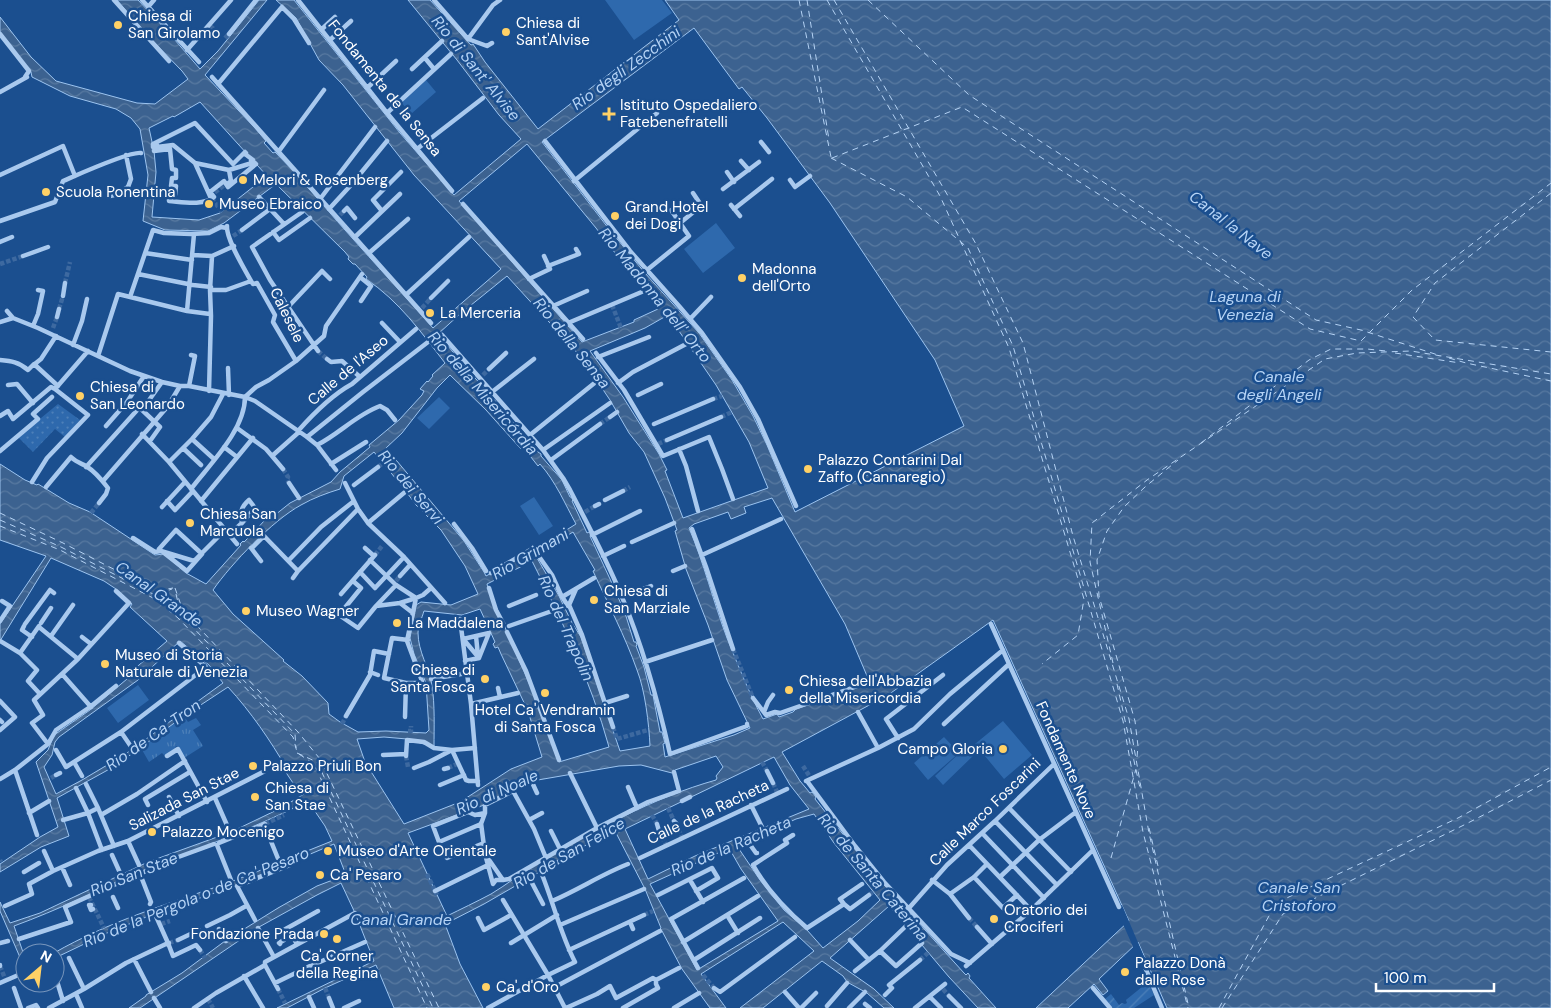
<svg xmlns="http://www.w3.org/2000/svg" width="1551" height="1008" font-family="'DM Sans',sans-serif">
<defs>
<pattern id="grass-dots" width="8" height="8" patternUnits="userSpaceOnUse" patternTransform="scale(1.25)"><rect width="8" height="8" fill="#2e69ad"/><path d="M2 2h.1M6 6h.1" fill="none" stroke="#4d80b9" stroke-width="1.8" stroke-linecap="round"/></pattern>
<pattern id="park-tufts" width="24" height="20" patternUnits="userSpaceOnUse" patternTransform="scale(1.25)"><rect width="24" height="20" fill="#2e69ad"/><path d="M3 7l-1-3M5 7V3M7 7l1-3M15 17l-1-3M17 17v-4M19 17l1-3" fill="none" stroke="#4d80b9"/></pattern>
<pattern id="garden-furrows" width="10" height="10" patternUnits="userSpaceOnUse" patternTransform="scale(1.25)"><rect width="10" height="10" fill="#2e69ad"/><path d="M-1 1l2-2M0 10L10 0M9 11l2-2" fill="none" stroke="#4d80b9"/></pattern>
<pattern id="water-waves" width="16" height="10" patternUnits="userSpaceOnUse" patternTransform="scale(1.25)"><rect width="16" height="10" fill="#3c6290"/><path d="M0 5q4-4 8 0t8 0" fill="none" stroke="#597aa1"/></pattern>
</defs>
<rect width="100%" height="100%" fill="#1b4f8f"/>
<path fill="url(#grass-dots)" d="M58,404L80,420L65,437L55,429L33,452L18,437Z"/>
<path fill="url(#park-tufts)" d="M184,716L188,722L196,718L201,725L193,730L203,746L184,758L177,746L175,747L176,748L165,756L162,753L149,762L141,748Z"/>
<path fill="url(#garden-furrows)" d="M1148,982L1154,995L1134,1008H1113L1105,999L1111,994L1119,1005L1122,1003L1125,1004L1127,1003L1126,1000Z"/>
<path fill="#2e69ad" d="M605,0H662L672,13L634,40Z
M426,80L436,92L411,114L401,102Z
M716,223L735,248L703,273L684,249Z
M439,397L450,408L429,429L417,418Z
M534,497L553,526L539,535L520,506Z
M138,685L149,700L118,723L107,708Z
M1003,721L1032,755L1004,779L975,744Z
M944,737L959,753L928,780L914,763Z
M966,747L974,755L943,785L935,776Z"/>
<path fill="url(#water-waves)" stroke="#9cc4f0" fill-rule="evenodd" d="M117,0H138L168,32L200,69L218,51L259,0H267L205,75L255,128L266,141L264,143L273,153L275,152L306,184V185C348,235 389,278 433,328L501,269L414,175L343,85L319,60L296,18L276,0H294L400,133L454,195L521,139L499,115L457,60L408,0H430L471,45L473,44L485,62L538,129L679,20L665,0H1551V1008H1167L1138,942L1099,979L1108,991L1103,995L1094,984L1068,1008H1036L1129,921L993,620L888,695L782,752L800,781L810,793L812,792L816,797L815,799L877,877L964,973L966,975L968,973L970,976L969,978L996,1008H978L949,977L889,906L830,958L874,989L894,1008H884L867,993L847,982L843,976L822,961L763,1008H740L814,951L783,922L701,974L726,1008H710L682,969L662,931L660,929L661,928L645,889L614,829L484,904L445,924L460,964L483,1008H394L376,965L325,988L287,1008H277L374,961L355,913L341,883L317,895L259,927L140,1008H129L146,996V995L182,973L225,941L278,908L317,886L346,875L334,844L235,886L156,913L107,933L55,958L54,953C108,922 167,904 225,884C261,871 296,855 332,841L325,826L308,801C255,828 199,848 144,871C100,889 58,910 14,926L25,958V976V969L0,911V902L10,923L40,913L148,862L231,832L281,808L304,794L298,785L295,786L285,771L287,769C270,740 251,712 228,687L184,716L115,766L57,798L69,836L41,847L0,872V864L40,837L58,827L36,762L48,750L54,735L90,710L127,679L125,677L167,641L130,607L132,604L116,589L104,581L51,558L0,641V624L46,556L0,540V464L25,480L37,485L38,484L69,503L90,512L155,555L164,554L186,573L206,584L241,545L240,544L243,541L244,542C254,533 263,521 273,512L275,515L290,503L331,482L340,472L370,447L369,445L399,420L422,395L424,391L420,389L427,381L428,382L433,376L432,375L445,363C421,332 399,301 366,279L367,277L355,264H353L348,259L349,257L345,252L276,184L224,223L208,231L165,230L143,221L148,175L140,129L131,118L116,109L70,96L32,77L31,72L0,32V17L31,57L56,81L137,103L155,104L188,79L182,71L147,35ZM694,28L739,89L742,87L767,118L830,203L935,360L964,426L795,512L767,445L753,416L732,380L699,333L645,273L609,229L542,142ZM200,102L267,176L220,213L199,220L152,217L156,172L154,151L149,128L173,116L174,117ZM527,144L596,228L658,309L634,320V322L582,342L459,201ZM507,276L581,357L610,400L629,433L644,452L665,498L677,530L675,531L686,569L708,625L727,680L750,728L734,735L665,757L663,744L665,743L662,732H660L653,695H651L644,667L636,646L637,645L636,642H634L625,613L610,579L590,536L591,535L589,532L587,533L572,501L573,500L571,497H570L562,480L541,456V454L538,452L519,431L520,430L497,405L498,404L461,362L462,361L459,358H458L438,334L460,314ZM668,315L716,385L749,442L768,488L683,518L665,471L667,470L659,454L623,397L590,351L645,328ZM450,375L486,410L521,449L523,447L538,466L540,464C556,482 565,504 576,524L536,549L486,576L484,572L464,541L386,448L402,433L437,388ZM374,452L405,490L416,505L441,530L465,566L478,594L451,605L421,602L416,605L410,638L414,654L426,683L429,730L426,733L386,731L358,732L340,722L329,714L328,703L302,676L283,661L284,660L233,614L213,590C231,564 273,520 301,505C313,498 327,493 340,489L344,476ZM772,498L845,624L870,683L796,709L793,712L779,717L777,714L763,719C749,693 738,665 727,638C713,601 704,563 689,528L694,524L728,512L731,519L746,513L744,507ZM573,532L595,570L593,571C608,604 625,636 637,670C645,690 649,724 650,746L620,751L581,637L572,623L559,596L537,558L541,552ZM532,561C562,620 591,682 609,747L559,762L532,690L488,588L487,584ZM480,609L495,642L493,644L495,648L498,647L501,654L528,711L542,757L511,769L460,802L404,824L365,762L357,739L384,737L407,739L434,747C434,727 435,706 432,685C429,668 418,651 418,633C418,626 422,618 424,611L462,615ZM180,641L209,665L223,683L124,755L82,780L56,794L44,767L52,755L55,742L59,737L138,680ZM716,756L723,767L716,776L717,778L716,780C652,798 593,831 536,864C520,874 506,885 491,894C476,902 461,909 447,916L408,833L484,805L529,779L532,781L619,766L641,765L672,773L675,770ZM774,757L790,785L809,809L695,856L648,879L625,829ZM814,814L834,843L880,900L858,921L823,948L807,930L784,910L760,880L737,846L796,819ZM729,848L741,869L778,921L697,970L650,884Z"/>
<path fill="#1b4f8f" d="M1122,905L1145,959L1143,960L1137,946L1134,949L1123,924L1126,921L1120,906Z"/>
<g fill="none" stroke-linecap="round" stroke-linejoin="round">
<path stroke="#b5d3f5" stroke-width="1" stroke-dasharray="6 5" stroke-linecap="butt" d="M799,0L831,157
M807,0L829,140
M827,0L940,196L1009,348L1084,599L1078,635L1042,664
M834,0L976,244L1023,343L1073,536L1129,719L1149,833L1189,1008
M868,0L969,95L1316,320L1361,330L1438,355
M831,158L907,197L968,248L1013,346L1123,721L1143,832L1188,1008
M832,158L962,107L1310,329L1361,341L1411,291L1551,183
M1551,193L1435,283L1413,317L1435,340L1551,352
M1395,353L1460,363
M1449,358L1466,363L1551,381
M1201,443L1309,360L1331,349H1367L1386,351
M0,513L63,543L156,591L173,588
M0,520L61,547L155,595L172,589
M0,526L60,550L155,599L178,618L293,737L297,752
M175,588L183,611L298,732L320,759L439,1008
M176,594L181,615L295,734L296,748
M1113,663L1090,562L1092,523L1147,480L1325,359L1357,353L1411,351L1551,374
M1117,684L1140,788
M297,753L317,762L433,1008
M299,754L314,764L427,1008
M1137,757L1138,746L1135,721L1099,596L1097,560L1107,531L1124,507L1145,487L1178,460
M1149,828L1158,866
M1111,858L1136,769
M1219,1008L1276,903L1458,818L1551,767
M1222,1008L1283,914L1466,824L1551,780"/>
<path stroke="#3d69a0" stroke-width="4.5" stroke-dasharray="4.5 2" stroke-linecap="butt" d="M210,26L215,30
M225,38L229,34
M222,212L210,196L226,184
M340,215L344,211
M233,236L242,230
M0,264L23,256
M65,283L70,262
M612,305L621,328
M422,308L431,298
M59,309L63,296
M53,328L57,317
M318,351L327,359
M483,375L489,369
M713,399L722,396
M721,417L732,412
M600,424L610,417
M658,444L667,440
M378,467L383,463
M283,469L288,477L287,479L289,483
M623,491L630,487
M585,512L595,506
M91,513L99,503
M375,555L382,546
M396,581L400,576
M733,649L753,698
M911,680L920,692
M455,686L464,685
M342,724L346,716
M613,727L617,739L648,730
M408,731H411V726
M406,756L408,767
M762,762L767,771
M803,766L810,777
M448,768L457,764
M51,778L56,775
M773,783L777,792
M668,808L674,821
M652,815L657,824
M676,823L682,837
M265,824L284,815
M659,831L666,845
M0,860L1,862
M427,874L437,895
M869,895L873,892
M89,897L104,928
M644,915L653,911
M969,918L977,927
M161,924L170,921
M169,943L178,940
M200,950L205,958
M920,960L929,952
M0,966L6,981
M703,975L714,988
M325,988L329,998
M278,989L285,1003
M943,989L949,996
M208,999L213,1008"/>
<path stroke="#a9c9ee" stroke-width="4.5" d="M114,0L169,61
M142,0L199,62
M298,0L387,113L452,191
M434,0L468,39L487,46L492,43
M148,7L154,0
M282,7L294,19L309,43
M322,29L335,17
M0,34L29,71L25,77
M229,34L256,0
M468,39L493,5L500,0
M330,40L351,21
M187,50L231,0
M425,58L434,69
M412,69L442,41
M212,77L431,323
M218,84L282,7
M367,88L396,61
M0,92L27,77
M387,113L451,54
M195,123L233,164L245,152L246,153L245,154L253,160L251,161L254,164L255,163L256,164L228,187L224,181L210,192L214,197C203,206 183,202 169,201V197H171V195H175L176,186H171L172,178H176V170L172,169L170,149L154,151V150L158,148L157,145L153,147V144Z
M545,141L630,251L679,306L702,333L740,387L758,419L796,506
M761,142L769,152
M157,147L173,145L195,163L229,170L252,163
M417,149L483,98
M279,151L324,90
M126,155L131,179L128,187
M741,161L749,170
M195,163L210,196
M727,172L734,182
M0,175L63,146L75,176
M790,180L795,187L810,176
M574,181L657,113
M227,184L231,181L229,170
M723,189L759,162
M693,193L699,202
M110,196L123,193L126,188
M259,197L284,224
M320,199L375,127
M463,204L583,339
M731,205L740,216
M329,209L351,185L387,141
M734,209L772,179
M344,211L347,208L355,218
M382,211L373,200L401,172
M302,212L252,247L270,280L318,351
M0,221L55,202L63,181C77,175 130,151 141,153
M680,223L701,206
M227,226C226,239 244,268 251,281L253,284L257,283L275,315L273,322L296,361
M664,228L677,219
M242,230L270,209
M273,232L279,240L310,218
M355,237L400,194
M0,242L12,237
M145,253L192,260
M369,253L408,219
M193,255L212,256L234,246
M23,256L48,247
M548,266L579,254L576,249
M647,270L689,236L671,210
M138,274L193,285L211,287
M360,277L371,286L361,301
M529,279L550,269L544,256
M210,290H226L251,281
M407,294L469,237
M63,296L65,283
M130,297L153,230L164,233L191,234L209,233L221,227L227,228
M431,298L448,281
M553,306L587,291
M288,307L322,271L330,279
M7,311L13,318L38,328L130,371L162,382L180,386H189L245,397L255,401L307,437L317,445L336,470
M187,311L194,234
M57,317L59,309
M690,319L711,297
M0,322L13,318
M382,323L400,342
M568,323L644,291
M33,326L38,314L43,291L38,290
M442,335L543,450L563,478L570,490C588,525 607,560 622,597C643,647 658,701 670,754L747,726V724
M73,345L82,321L87,299
M596,353L624,390L663,456L709,437L722,469L733,499
M98,356L118,294L187,311L210,314
M598,357L649,337
M327,359L331,362L342,361L360,377
M0,360C11,361 19,362 28,370L34,364L58,386
M36,363L41,359L56,336
M228,368L229,395
M489,369L506,353
M618,383L633,372L688,343
M8,385L17,384L33,403
M189,386L195,356L191,355
M56,388L88,351
M209,391L211,316L210,290L212,256
M492,392L534,359
M638,395L661,384
M245,397L256,387L269,380L296,361L324,336L326,326L362,274
M127,402L141,409L160,427L150,441
M142,410L162,382
M0,416L8,411L13,419L51,387L55,389
M610,417L617,412
M654,424L713,399
M106,426L127,402L144,376
M237,428L266,449L272,456
M298,431C313,414 332,395 352,384L416,329
M142,434L169,462L237,544
M530,435L597,381
M307,437L363,392L428,342
M192,439L214,459
M667,440L721,417
M317,445C339,434 356,415 380,406L387,410L395,420
M224,447L237,457
M183,448L201,465
M679,449L686,466L698,511
M543,450L610,403
M0,451L38,419L33,414L52,397
M551,460L600,424
M169,462L192,439L211,417L223,394
M331,464L366,442
M86,467L139,408
M283,469L272,456L299,432
M103,481L168,406L180,386
M32,482L47,458L88,415L55,389
M289,483L299,498
M345,483L358,509L368,523L404,557L445,603
M354,485L378,467
M46,487L71,457C76,462 80,463 86,466C94,471 102,480 108,488L106,494L99,503
M191,489C210,464 245,430 245,397
M605,500L623,491
M167,501L175,510L193,491
M201,501L253,438
M595,506L599,504
M162,507L185,482
M368,523L405,492
M454,524L472,548L486,571
M692,529L706,567L733,649
M176,530L202,554L187,571L159,549Z
M229,535L242,523C240,512 241,507 249,500L255,508L242,523
M592,535L640,511
M133,538L155,552L161,551L194,561L225,530
M632,542L674,523
M253,547L264,536L298,571L293,578
M251,548L261,561
M365,548L374,556
M702,555L781,519
M603,556L624,546
M540,558L552,575L561,595L568,606
M289,560L321,527L354,501
M370,560L396,585L416,598L423,595L431,588
M298,571L358,509
M673,571L685,566
M360,572L375,588L404,557
M491,573L532,549
M400,576L410,565
M353,581L361,588L339,615L358,628L376,606L396,585
M489,588L496,610L503,623
M576,589L569,605L582,635L613,727
M341,594L375,555
M562,597L594,578
M622,597L651,586
M400,603L416,598
M376,606L400,603L413,613
M509,606L536,595
M460,619L471,704L478,785
M0,621L10,606L2,601
M41,623L51,608
M25,624L50,590L54,593
M991,624L1119,907
M24,626L22,630L32,637
M509,626L552,611
M39,627L78,659
M507,632L526,671L559,760
M51,636L73,605
M476,636L478,656
M82,637L91,644
M463,639L489,633
M464,640L479,658L489,633
M0,641L20,653L37,670L28,681L40,694
M20,653L39,626
M465,661L479,658
M645,662L712,640
M370,672L378,675
M62,674L91,707
M384,678L406,683H420L422,681L407,641L416,598
M384,678L392,638L408,640
M431,679L467,673
M498,688L500,697
M433,689L455,686
M753,698L766,715L775,712L780,713L869,682
M0,701L15,717L0,730
M605,703L627,696
M471,704L518,693
M764,712L768,702L773,695
M858,712L878,748
M346,716L370,675L374,651L389,654
M405,717L406,683
M0,720L2,722
M944,724L1009,664
M121,732L132,748
M898,738L886,719L943,675
M48,744L32,723L43,715L34,700L78,659L129,603L116,591
M56,750L66,767L121,732L206,667L179,643
M383,755L406,754
M167,756L178,749L207,802
M406,756L407,740L424,742L434,748L452,750L475,748
M74,762L82,776
M414,768L429,762L452,750L466,780L469,781H478
M444,769L448,768
M15,770L37,835
M767,771L773,783
M570,773L597,828
M56,775L60,773
M0,779L15,770L48,744L56,730L90,707L116,686
M531,780L537,793
M806,781L878,748L914,729L950,694L1003,650
M807,781L855,846L884,882L951,954L970,963
M86,784L98,808L114,846
M440,785L464,775
M628,787L637,808
M76,788L88,813L102,850
M169,797L179,816
M215,798L230,832
M682,801L690,797
M148,805L145,799L190,772
M751,805L763,829
M1009,808L1071,872
M468,812L475,815L485,813V805L513,791L534,829L546,858
M468,812L433,826L439,842L481,824L485,813
M29,813L49,801
M101,815L137,794L185,761
M63,820L88,813L98,808
M529,820L542,813
M674,821L676,823
M995,821L1057,885
M481,823L485,854L493,884L496,880H503
M264,824L279,861
M657,824L659,831
M551,831L560,849
M982,833L1044,898
M793,835L785,840L787,843L753,865C767,890 786,910 807,928L844,904L840,899L862,884
M128,841L139,865
M219,843L265,824
M217,845L231,880
M969,845L1031,910
M751,846L756,853H757
M44,851L53,871
M485,854L503,880L509,879L597,828L648,802L679,791L674,772
M112,855L121,875
M447,858L484,843
M640,858L787,789
M62,867L70,885
M24,872L39,863
M144,872L162,863L214,844
M974,877L1003,908L1017,895
M1000,877L1039,840L1076,812
M142,879L151,902L150,904
M690,880L703,902
M932,880L950,894L969,918
M532,883L543,904
M435,891L490,864
M950,894L974,877L987,864
M658,895L712,868L718,878L696,891
M113,897L118,908
M503,900L548,975L565,1008
M552,901C578,890 602,874 628,864
M844,904L850,909L869,895
M91,905H89L91,910L93,909
M5,906L32,894L29,884L53,871L98,851L128,841L265,771
M909,908L947,865L995,821L1054,764
M727,915L738,933
M478,918L484,930L511,915
M255,920L237,886L290,865
M630,922L633,929
M560,925L644,889
M207,926L230,915L246,906
M977,927L992,944
M258,928L274,957
M219,929L226,941
M288,929L297,944
M282,931L318,911
M19,939L71,922L65,907L136,875
M178,940L199,930
M850,940L869,960
M683,942L758,896
M0,943L8,941
M169,943H168L173,956L196,945L200,950
M511,943L557,915
M280,944L279,943L284,940
M569,950L644,915
M880,951L896,966L922,943
M69,958L84,989
M134,959L151,992
M694,960L760,918
M1142,960L1162,1008
M0,965V966
M265,965L278,989
M313,965L365,942
M966,966L1031,910L1093,850
M698,968L671,919L744,878
M855,971L880,951L906,926
M244,976L263,1008
M56,978L63,1001
M0,983L23,973
M275,983L310,966
M555,987L660,931
M14,988L21,1008
M714,988L720,992L795,937
M1093,988L1110,1008
M785,992L799,1008
M76,994L82,1008
M885,995L892,988L889,985L920,960
M949,996L961,1008
M309,997L314,1008
M930,997L941,1008
M154,998L160,1008
M329,998L333,1008
M865,1004L870,1008
M827,1006L847,983
M28,1008L36,1005L38,1008
M49,1008L84,989L126,963L168,943L155,914
M194,1008L216,993L265,965V962L355,913
M344,1008L359,1001
M488,1008L548,975L575,962C560,933 553,901 541,872L565,858
M566,1008L597,994L610,986L616,998L653,978L656,980L679,968
M623,1008L658,988L656,984V980
M674,1008L699,993
M801,1008L816,993
M849,1008L865,992
M915,1008L945,984"/>
</g>
<g fill="#ffd166" stroke="#1b4f8f" stroke-width="2">
<circle cx="118" cy="25" r="5"/>
<circle cx="506" cy="32" r="5"/>
<path d="M606.5 106.5h5v5h5v5h-5v5h-5v-5h-5v-5h5z"/>
<circle cx="243" cy="180" r="5"/>
<circle cx="46" cy="192" r="5"/>
<circle cx="209" cy="204" r="5"/>
<circle cx="615" cy="216" r="5"/>
<circle cx="742" cy="278" r="5"/>
<circle cx="430" cy="313" r="5"/>
<circle cx="80" cy="396" r="5"/>
<circle cx="808" cy="469" r="5"/>
<circle cx="190" cy="523" r="5"/>
<circle cx="594" cy="600" r="5"/>
<circle cx="246" cy="611" r="5"/>
<circle cx="397" cy="623" r="5"/>
<circle cx="105" cy="664" r="5"/>
<circle cx="485" cy="679" r="5"/>
<circle cx="789" cy="690" r="5"/>
<circle cx="545" cy="693" r="5"/>
<circle cx="1003" cy="749" r="5"/>
<circle cx="253" cy="766" r="5"/>
<circle cx="255" cy="797" r="5"/>
<circle cx="152" cy="832" r="5"/>
<circle cx="328" cy="851" r="5"/>
<circle cx="320" cy="875" r="5"/>
<circle cx="994" cy="919" r="5"/>
<circle cx="324" cy="934" r="5"/>
<circle cx="337" cy="939" r="5"/>
<circle cx="1125" cy="972" r="5"/>
<circle cx="486" cy="987" r="5"/>
</g>
<g text-anchor="middle" dominant-baseline="central" stroke-width="5" stroke-linejoin="round" paint-order="stroke">
<g font-size="15" fill="#fff" stroke="#1b4f8f" text-anchor="start">
<text x="128" y="16">Chiesa di<tspan x="128" dy="17">San Girolamo</tspan></text>
<text x="516" y="23">Chiesa di<tspan x="516" dy="17">Sant'Alvise</tspan></text>
<text x="620" y="105">Istituto Ospedaliero<tspan x="620" dy="17">Fatebenefratelli</tspan></text>
<text x="253" y="180">Melori &amp; Rosenberg</text>
<text x="56" y="192">Scuola Ponentina</text>
<text x="219" y="204">Museo Ebraico</text>
<text x="625" y="207">Grand Hotel<tspan x="625" dy="17">dei Dogi</tspan></text>
<text x="752" y="269">Madonna<tspan x="752" dy="17">dell'Orto</tspan></text>
<text x="440" y="313">La Merceria</text>
<text x="90" y="387">Chiesa di<tspan x="90" dy="17">San Leonardo</tspan></text>
<text x="818" y="460">Palazzo Contarini Dal<tspan x="818" dy="17">Zaffo (Cannaregio)</tspan></text>
<text x="200" y="514">Chiesa San<tspan x="200" dy="17">Marcuola</tspan></text>
<text x="604" y="591">Chiesa di<tspan x="604" dy="17">San Marziale</tspan></text>
<text x="256" y="611">Museo Wagner</text>
<text x="407" y="623">La Maddalena</text>
<text x="115" y="655">Museo di Storia<tspan x="115" dy="17">Naturale di Venezia</tspan></text>
<text x="475" y="670" text-anchor="end">Chiesa di<tspan x="475" dy="17">Santa Fosca</tspan></text>
<text x="799" y="681">Chiesa dell'Abbazia<tspan x="799" dy="17">della Misericordia</tspan></text>
<text x="545" y="710" text-anchor="middle">Hotel Ca' Vendramin<tspan x="545" dy="17">di Santa Fosca</tspan></text>
<text x="993" y="749" text-anchor="end">Campo Gloria</text>
<text x="263" y="766">Palazzo Priuli Bon</text>
<text x="265" y="788">Chiesa di<tspan x="265" dy="17">San Stae</tspan></text>
<text x="162" y="832">Palazzo Mocenigo</text>
<text x="338" y="851">Museo d'Arte Orientale</text>
<text x="330" y="875">Ca' Pesaro</text>
<text x="1004" y="910">Oratorio dei<tspan x="1004" dy="17">Crociferi</tspan></text>
<text x="314" y="934" text-anchor="end">Fondazione Prada</text>
<text x="337" y="956" text-anchor="middle">Ca' Corner<tspan x="337" dy="17">della Regina</tspan></text>
<text x="1135" y="963">Palazzo Donà<tspan x="1135" dy="17">dalle Rose</tspan></text>
<text x="496" y="987">Ca' d'Oro</text>
</g>
<g font-size="15" fill="#fff" stroke="#1b4f8f">
<text transform="translate(385 88) rotate(51)">Fondamenta de la Sensa</text>
<text transform="translate(287 315) rotate(64)">Calesele</text>
<text transform="translate(348 370) rotate(-40)">Calle de l'Aseo</text>
<text transform="translate(1066 760) rotate(66)">Fondamente Nove</text>
<text transform="translate(184 799) rotate(-27)">Salizada San Stae</text>
<text transform="translate(708 812) rotate(-25)">Calle de la Racheta</text>
<text transform="translate(985 812) rotate(-44)">Calle Marco Foscarini</text>
</g>
<g font-size="16" font-style="italic" fill="#b5d3f5" stroke="#1b4f8f">
<text transform="translate(476 68) rotate(51)">Rio di Sant' Alvise</text>
<text transform="translate(626 68) rotate(-36)">Rio degli Zecchini</text>
<text transform="translate(1231 225) rotate(38)">Canal la Nave</text>
<text transform="translate(655 295) rotate(51)">Rio Madonna dell' Orto</text>
<text x="1245" y="296">Laguna di<tspan x="1245" dy="18">Venezia</tspan></text>
<text transform="translate(572 343) rotate(51)">Rio della Sensa</text>
<text x="1279" y="376">Canale<tspan x="1279" dy="18">degli Angeli</tspan></text>
<text transform="translate(483 393) rotate(49)">Rio della Misericórdia</text>
<text transform="translate(411 487) rotate(50)">Rio dei Servi</text>
<text transform="translate(530 554) rotate(-30)">Rio Grimani</text>
<text transform="translate(159 594) rotate(35)">Canal Grande</text>
<text transform="translate(566 628) rotate(66)">Rio del Trapolin</text>
<text transform="translate(153 735) rotate(-35)">Rio de Ca' Tron</text>
<text transform="translate(497 792) rotate(-24)">Rio di Noale</text>
<text transform="translate(731 846) rotate(-23)">Rio de la Racheta</text>
<text transform="translate(569 853) rotate(-30)">Rio de San Felice</text>
<text transform="translate(134 874) rotate(-22)">Rio San Stae</text>
<text transform="translate(873 877) rotate(50)">Rio de Santa Caterina</text>
<text x="1299" y="887">Canale San<tspan x="1299" dy="18">Cristoforo</tspan></text>
<text transform="translate(196 897) rotate(-22)">Rio de la Pergola o de Ca' Pesaro</text>
<text x="401" y="919">Canal Grande</text>
</g>
</g>
<g transform="translate(40 968) rotate(28)"><circle r="24" fill="#1b4f8f" stroke="#7695bc"/>
<path d="M0-4L9 19L0 12L-9 19Z" fill="#ffd166"/>
<text y="-8" font-size="14" font-weight="bold" text-anchor="middle" fill="#ffffff">N</text>
</g>
<path d="M1376 983v8h118v-8" fill="none" stroke="#ffffff" stroke-width="2.5"/>
<text x="1384" y="983" font-size="15" fill="#ffffff" stroke="#1b4f8f" stroke-width="4" paint-order="stroke">100 m</text>
</svg>
